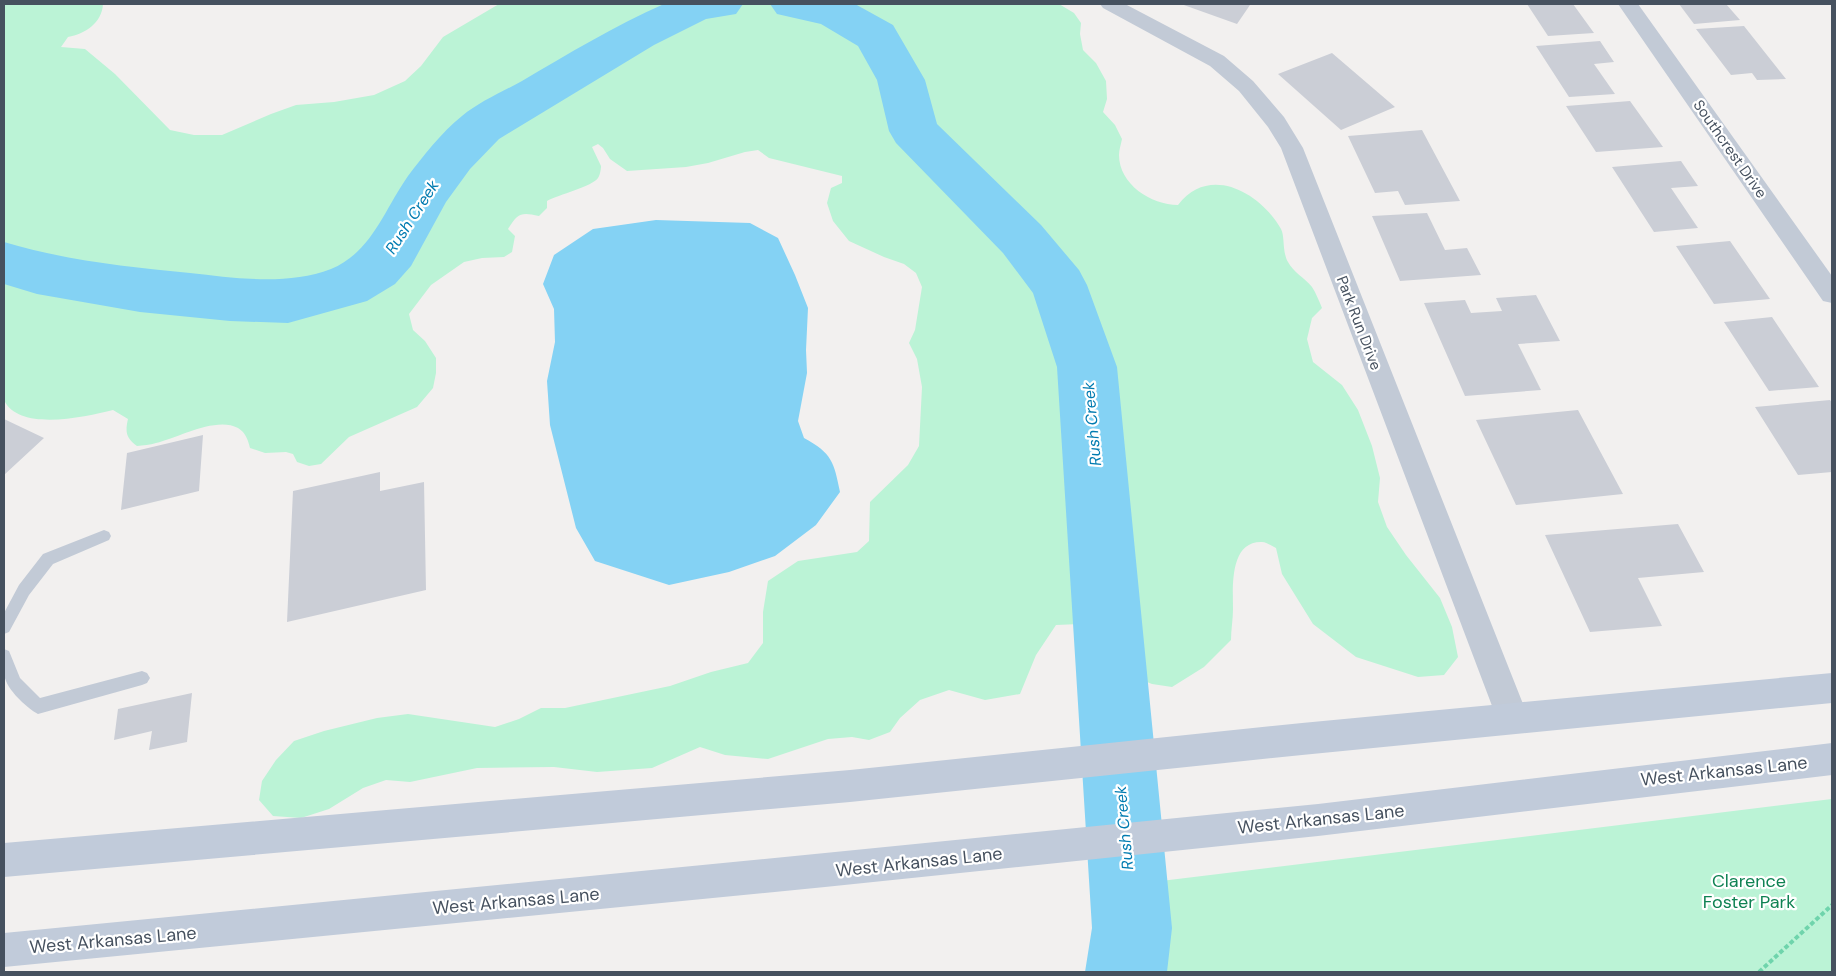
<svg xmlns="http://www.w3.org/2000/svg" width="1836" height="976" font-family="'DM Sans',sans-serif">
<rect width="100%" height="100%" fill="#f2f0ef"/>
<path fill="#bbf3d6" d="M4,4H103C102,23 85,34 68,37L61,47L85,49L115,74L170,130L194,135H222L271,114L296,105L334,102L374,95L405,81L421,66L443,37L499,4H1059L1074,13L1081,23L1080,34L1083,50L1096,63L1106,81L1107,99L1103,112L1115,125L1122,139C1121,144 1119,150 1119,155C1119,184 1151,205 1178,205C1209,164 1260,192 1281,229C1285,236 1282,252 1288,262C1293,272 1305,278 1312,287C1316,293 1319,301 1322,308L1312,318L1307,339L1313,362L1342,385L1358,410L1372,446L1380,478L1378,502L1387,527L1406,555L1440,598L1452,627L1458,657L1444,675L1418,677L1356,657L1313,624L1282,574L1276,548C1272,546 1266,542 1262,542C1229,541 1233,588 1233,609C1233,619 1231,630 1231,640L1204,667L1172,687L1152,684L1132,676L1080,624L1056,625L1036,655L1020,694L985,700L949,690L920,700L900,718L890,732L869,740L852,737L828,739L768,759L725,755L700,747L652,768L597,772L554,767L477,768L410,782L386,780L363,788L329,809L301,818L273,816L259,800L262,781L276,760L294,741L324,731L377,718L408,714L495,727L519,719L541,708H565L670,686L711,672L748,663L763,643V612L768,581L798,561L857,552L869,541L870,502L908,465L919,446L922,387L917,359L909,343L915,330L922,287L916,273L904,264L884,257L849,241L833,221L827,203L831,188L842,183V176L769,158L758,150L745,152L708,163L686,167L627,171L610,159L603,148L598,144L592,147L601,166C601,169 600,175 598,178C593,186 558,195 547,201V208L539,216C521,212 518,213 508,229L515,236L512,252L504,257L482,258L464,262L431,285L409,314L413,330L425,341L436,358V373L433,388L417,407L349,437L321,464L309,466L297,462L293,454L286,452L265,453L250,448C248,440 246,433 238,428C216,416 178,438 156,443C150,445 143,445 137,446C126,438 125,432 128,419L113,410C85,417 19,432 4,400Z
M1832,799V972H1126L1132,928L1128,885Z"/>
<path fill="#84d2f4" d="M656,220L750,223L778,238L795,275L808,308L806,350L807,373L798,421L804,438C832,453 834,462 840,492L816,525L775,556L729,572L669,585L595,561L576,528L550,425L547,381L555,342L554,309L543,284L554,255L593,229Z"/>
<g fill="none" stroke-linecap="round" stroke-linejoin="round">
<path fill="#84d2f4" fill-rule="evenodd" d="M664,4H743L736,14L706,19L654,45L499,139L470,169L446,202L411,266L395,284L367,301L288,323L230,321L140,312L37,294L4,284V242C64,260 127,267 190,273C236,278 286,286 331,269C372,252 384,210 408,176C424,155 441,133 462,116C479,102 502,92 522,81C568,54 614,26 664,4Z
M770,4H855L893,25L925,80L937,124L1041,225L1079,270L1087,285L1117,367L1172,928L1167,972H1085L1092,928L1057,367L1033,293L1003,253L896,143L889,131L877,80L858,46L821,24L777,14Z"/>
</g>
<path fill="#cbced6" d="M1181,4H1246L1250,5L1237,24Z
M1527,4H1573L1594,33L1548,36Z
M1679,4H1726L1740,20L1694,24Z
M1744,26L1786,79L1757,80L1752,73L1731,75L1696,29Z
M1600,41L1614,62L1594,64L1615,94L1569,97L1536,46Z
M1332,53L1395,107L1341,130L1278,74Z
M1630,101L1663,147L1596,152L1566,106Z
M1422,130L1460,201L1405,205L1398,191L1375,193L1348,136Z
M1681,161L1698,186L1671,188L1698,228L1654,232L1612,167Z
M1427,213L1445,250L1467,248L1481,275L1400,281L1372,216Z
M1730,241L1770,299L1714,304L1676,246Z
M1536,295L1560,341L1518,344L1541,390L1465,396L1424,303L1465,300L1471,313L1502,311L1496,298Z
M1772,317L1819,387L1769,391L1724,322Z
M1830,400L1832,403V472L1798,475L1755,407Z
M1578,410L1623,494L1516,505L1476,420Z
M4,419L44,438L4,475Z
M203,435L199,491L121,510L127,453Z
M380,472V491L424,482L426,590L287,622L293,491Z
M1678,524L1704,572L1638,578L1662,626L1590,632L1545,535Z
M192,693L187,742L149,750L152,731L114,740L118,709Z"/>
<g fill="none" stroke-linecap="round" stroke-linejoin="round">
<path stroke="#6fd4ac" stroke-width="4" stroke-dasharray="4.5 2.5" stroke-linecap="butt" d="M1759,972L1832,905"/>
<path fill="#c2cad6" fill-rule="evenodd" d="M104,530L109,532L111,536L109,540L53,564L29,595L9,632L4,634V613L19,585L43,554Z
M4,649L9,651L20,678L40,698L142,671L147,673L150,678L147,683L142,685L38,714C32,711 27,706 22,702C3,683 2,676 4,649Z"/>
<path fill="#c2cad6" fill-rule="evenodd" d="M1100,4H1125L1224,56L1253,81L1284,117L1303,148L1529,719L1524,730L1513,734L1502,730L1497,719L1281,148L1268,127L1239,91L1210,66L1103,8Z
M1618,4H1638L1832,276V303L1823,301Z"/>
<path fill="#c1cbda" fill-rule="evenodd" d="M1832,673V703L1302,755L850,802L4,877V843L850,770L1302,723Z
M1832,743V775L1318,836L825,887L4,967V933L825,853L1318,804Z"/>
</g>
<g text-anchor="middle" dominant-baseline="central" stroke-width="4.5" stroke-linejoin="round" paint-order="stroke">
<g font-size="15" fill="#46515f" stroke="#fff">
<text transform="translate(1730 149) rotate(55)">Southcrest Drive</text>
<text transform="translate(1359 323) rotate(69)">Park Run Drive</text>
</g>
<g font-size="16" font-style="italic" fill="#017bb0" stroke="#fff">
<text transform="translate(412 217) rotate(-57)">Rush Creek</text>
<text transform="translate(1092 424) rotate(-95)">Rush Creek</text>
<text transform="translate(1124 828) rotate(-95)">Rush Creek</text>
</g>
<g font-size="18" fill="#46515f" stroke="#fff">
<text transform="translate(1724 771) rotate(-6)">West Arkansas Lane</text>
<text transform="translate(1321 819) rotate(-6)">West Arkansas Lane</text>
<text transform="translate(919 862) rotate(-6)">West Arkansas Lane</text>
<text transform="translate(516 901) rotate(-5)">West Arkansas Lane</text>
<text transform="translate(113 940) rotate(-5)">West Arkansas Lane</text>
</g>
<g font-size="18" fill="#0f8253" stroke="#fff">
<text x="1749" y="881">Clarence<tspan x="1749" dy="21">Foster Park</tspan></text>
</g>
</g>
<rect width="1836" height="976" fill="none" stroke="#46515f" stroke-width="10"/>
</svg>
